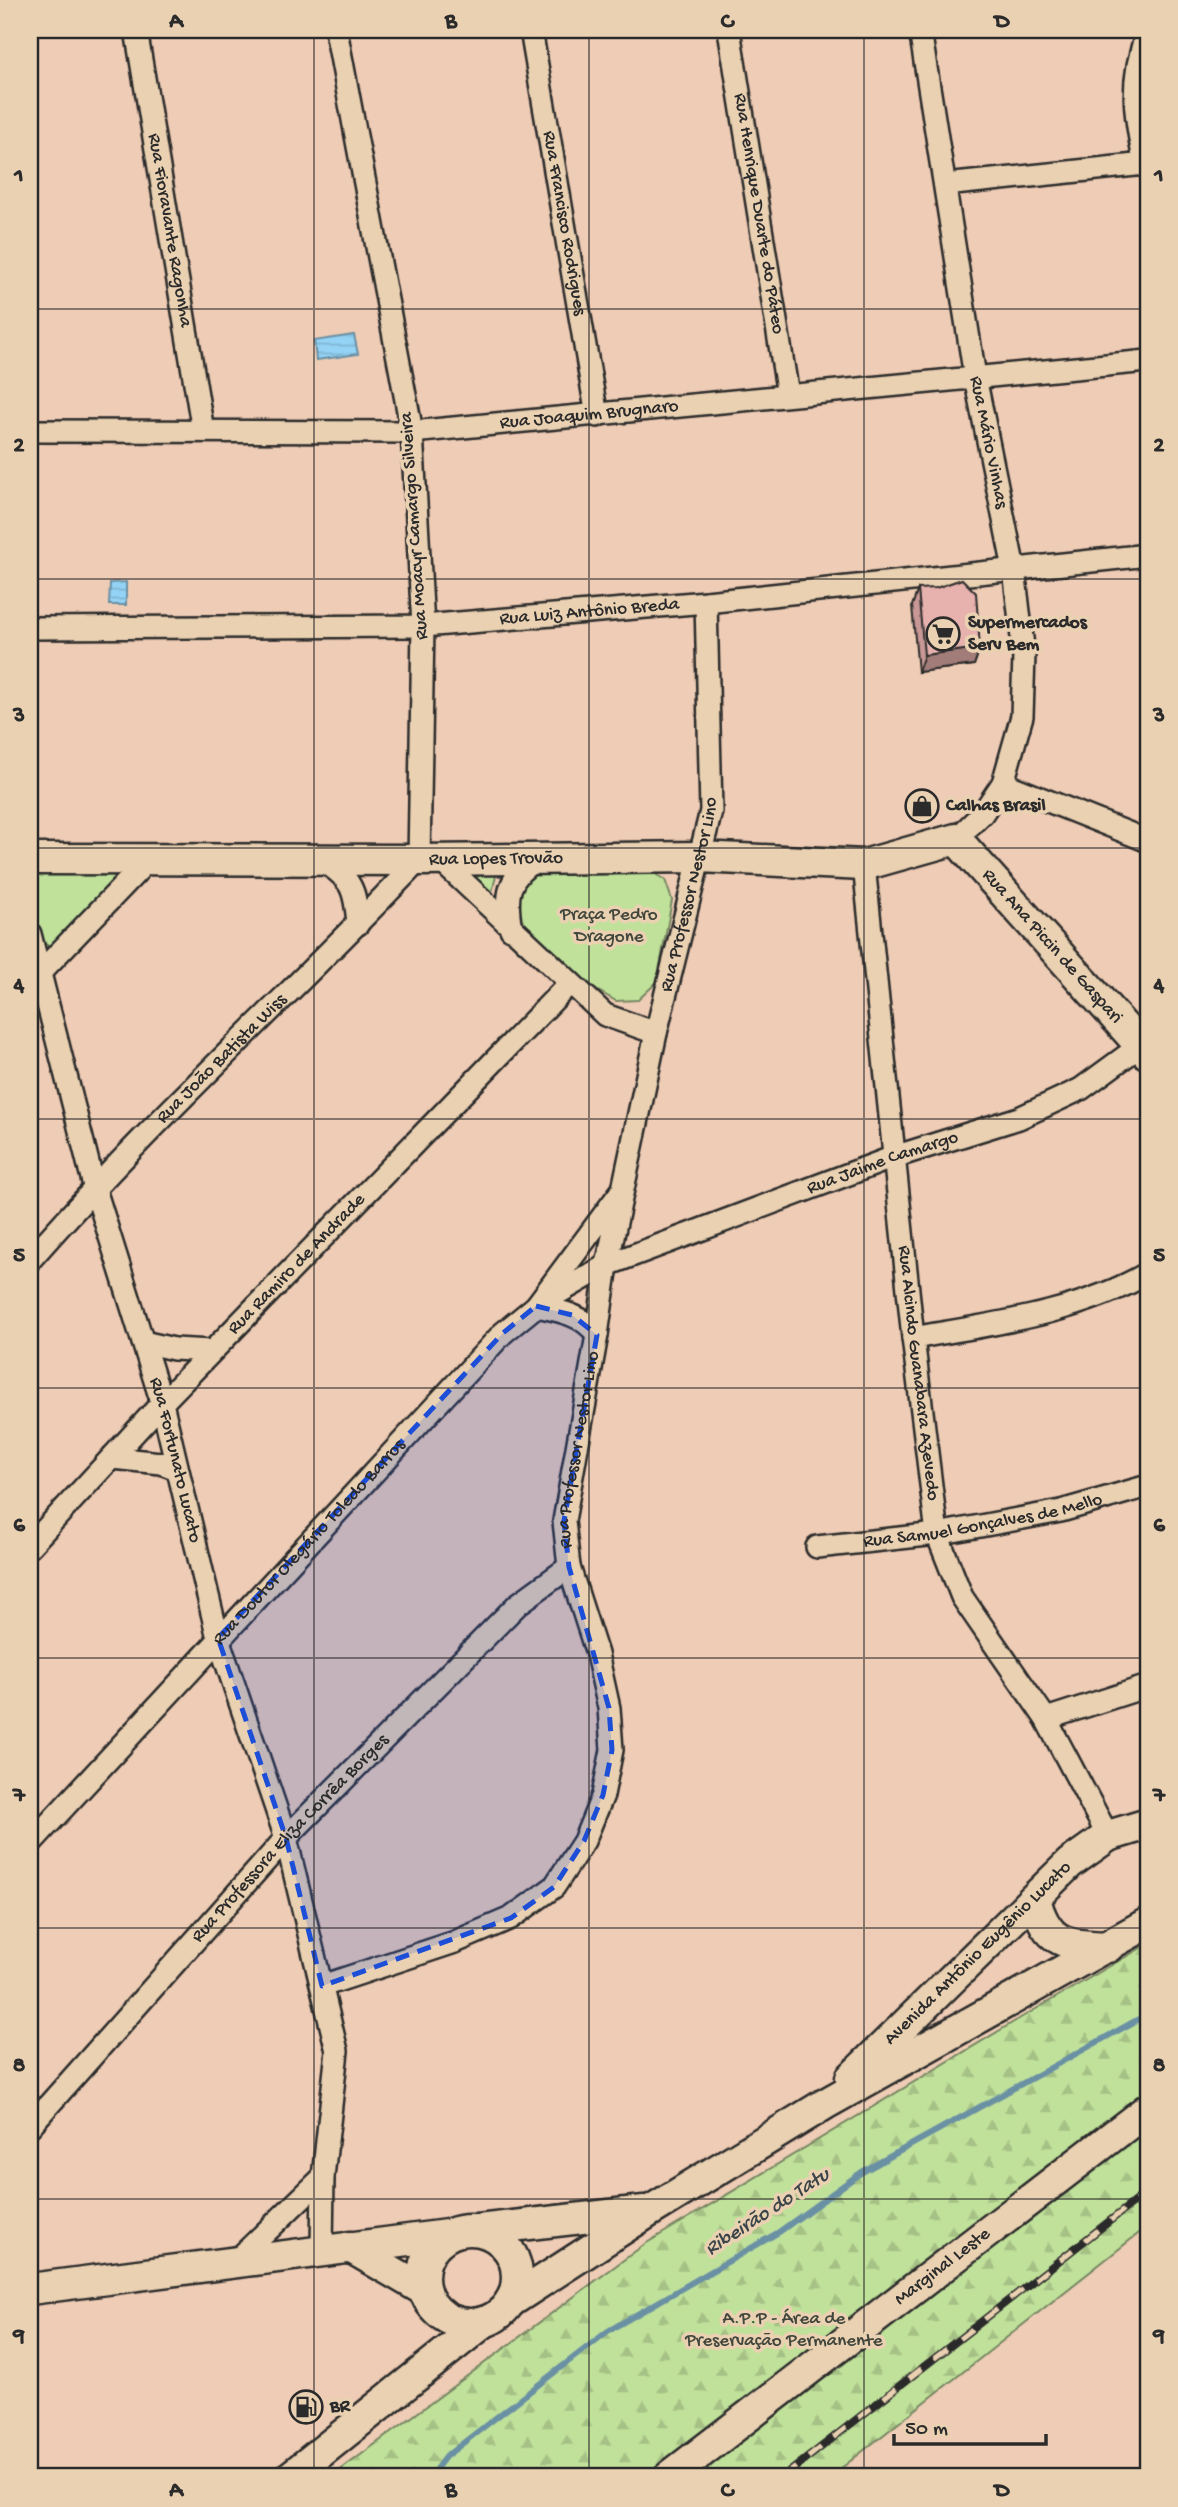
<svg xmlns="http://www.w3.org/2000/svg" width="1178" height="2507" font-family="'Gochi Hand',sans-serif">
<defs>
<pattern id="forest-firs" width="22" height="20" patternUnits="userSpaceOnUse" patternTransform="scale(1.75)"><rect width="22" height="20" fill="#c0e19a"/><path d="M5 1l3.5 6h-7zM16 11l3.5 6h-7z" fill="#a5c185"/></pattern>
<pattern id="water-rules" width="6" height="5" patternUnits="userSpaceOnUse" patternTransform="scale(1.75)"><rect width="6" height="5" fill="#94d3f5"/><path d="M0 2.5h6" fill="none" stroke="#80b5d2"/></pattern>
</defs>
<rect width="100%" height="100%" fill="#efccb5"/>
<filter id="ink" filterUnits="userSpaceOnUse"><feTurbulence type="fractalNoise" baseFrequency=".0143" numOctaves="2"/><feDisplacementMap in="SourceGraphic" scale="14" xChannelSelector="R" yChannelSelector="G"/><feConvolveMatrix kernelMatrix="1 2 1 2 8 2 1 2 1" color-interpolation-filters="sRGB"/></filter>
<g filter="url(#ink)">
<path fill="url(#forest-firs)" stroke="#768662" stroke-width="2" d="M1148,1944V2226L830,2477H331L645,2244L1017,2020Z"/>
<path fill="#c0e19a" stroke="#768662" stroke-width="2" d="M530,870H649L665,880L672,900L657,982L638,1000L616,1001L593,988L519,920L514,887Z
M468,871L497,872L492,892H485Z
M33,872L119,874L118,883L54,947L41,943L30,885Z"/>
<path fill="url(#water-rules)" stroke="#6a90a4" stroke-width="2" d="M354,335L358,354L316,360L314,341Z
M126,582V605H109L110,583Z"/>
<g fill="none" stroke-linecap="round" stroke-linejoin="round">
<path stroke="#6a90a4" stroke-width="6" d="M430,2477L445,2457L608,2331L779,2232L862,2172L1148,2014"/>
<defs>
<g id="minor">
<path id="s1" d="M136,30L203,431"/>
<path id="s2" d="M531,30L597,416"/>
<path id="s3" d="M729,30L788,395"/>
<path id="s4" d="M920,30L975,377L1014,569L1024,655L1022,716L1003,783L982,814L956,839"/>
<path d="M1148,30C1129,80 1134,114 1145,164L1148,169"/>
<path d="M945,185L1145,164"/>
<path id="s5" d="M30,431L412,432L1148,361"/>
<path id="s6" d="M30,628L423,626L706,602L1148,555"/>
<path d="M1003,783L1148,841"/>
<path d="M439,859L605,1015L656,1033"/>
<path d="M322,860C352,880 355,888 358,924"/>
<path id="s7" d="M864,865L913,1338L937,1534L962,1597L1046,1719L1108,1836"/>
<path d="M511,929C505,896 507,877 537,859"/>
<path id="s8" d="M30,934L94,1186L162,1403L218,1638L286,1838L337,2051L323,2177L322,2250"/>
<path d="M33,980L149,859"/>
<path id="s9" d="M30,1260C152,1120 291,995 419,860L423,626L412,432L336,30"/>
<path d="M597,1335C585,1315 557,1310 536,1306L620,1193"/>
<path d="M913,1338C993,1324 1077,1314 1148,1273"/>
<path d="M143,1342L174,1349L211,1351"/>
<path d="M112,1458L161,1463L177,1469"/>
<path id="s10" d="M30,1546L162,1403L569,984"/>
<path id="s11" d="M817,1547L937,1534L1061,1511L1148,1486"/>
<path d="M1046,1719L1148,1686"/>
<path id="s12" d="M30,1844L503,1333L536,1306L607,1265L894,1157L1019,1118L1081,1089L1148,1040"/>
<path id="s13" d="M322,1986L455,1942L511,1918L554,1887L584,1841L603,1795L612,1750L609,1708L597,1654L569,1567L564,1521L597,1335L607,1265L656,1033L711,811L706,602"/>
<path id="s14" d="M30,2126L286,1838L518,1604L569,1567"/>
<path d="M236,2261L323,2177"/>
</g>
<g id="secondary">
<path id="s15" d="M30,859L419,860L700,857L864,865L956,839L1148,1054"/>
<path d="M1035,1899C1047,1944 1065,1945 1108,1947"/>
<path id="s16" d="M851,2078L1070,1863L1108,1836L1148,1824"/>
<path d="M478,2230L644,2211"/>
<circle cx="470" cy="2277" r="47"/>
<path d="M350,2247L424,2290"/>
<path d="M30,2289L447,2235"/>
<path d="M510,2302L650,2211L825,2104L1148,1923"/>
<path d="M290,2477L484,2322"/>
<path id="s17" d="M669,2477L1148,2109"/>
</g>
</defs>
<use href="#minor" stroke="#2b2b2b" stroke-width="26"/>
<use href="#secondary" stroke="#2b2b2b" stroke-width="35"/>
<use href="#minor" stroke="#ead1b2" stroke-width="21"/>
<use href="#secondary" stroke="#ead1b2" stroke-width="30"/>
<defs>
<path id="rail" d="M783,2477L1148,2191"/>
</defs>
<use href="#rail" stroke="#2b2b2b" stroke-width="8"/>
<use href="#rail" stroke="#ead1b2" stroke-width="5" stroke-dasharray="16" stroke-linecap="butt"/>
</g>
<path fill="#c79895" stroke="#2b2b2b" stroke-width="2" d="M918,589L980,648L974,665L918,672L912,606Z"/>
<path fill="#a27c79" stroke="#2b2b2b" stroke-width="2" d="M980,648L974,665L918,672L924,655Z"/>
<path fill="#e7b1ad" stroke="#2b2b2b" stroke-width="2" d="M962,579L976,593L980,648L924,655L918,589L936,588Z"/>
</g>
<path fill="#1d4ed8" fill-opacity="0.2" stroke="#1d4ed8" stroke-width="5" stroke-dasharray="14 9" stroke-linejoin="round" d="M536,1306L572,1315L597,1335L564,1521L569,1567L609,1708L612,1750L603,1795L584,1841L554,1887L511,1918L322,1986L286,1838L218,1638L503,1333Z"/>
<path fill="none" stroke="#2b2b2b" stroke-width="2" stroke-opacity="0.55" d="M314,30V2477M589,30V2477M864,30V2477M30,309H1148M30,579H1148M30,848H1148M30,1119H1148M30,1388H1148M30,1658H1148M30,1928H1148M30,2199H1148"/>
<defs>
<symbol id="supermarket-ring" viewBox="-11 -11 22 22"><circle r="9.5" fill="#ead1b2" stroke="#2b2b2b" stroke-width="1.5"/><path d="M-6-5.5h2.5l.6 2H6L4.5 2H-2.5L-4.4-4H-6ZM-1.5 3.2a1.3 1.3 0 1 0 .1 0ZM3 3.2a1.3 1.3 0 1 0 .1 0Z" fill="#2b2b2b"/></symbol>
<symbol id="shop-ring" viewBox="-11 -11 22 22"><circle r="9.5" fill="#ead1b2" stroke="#2b2b2b" stroke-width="1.5"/><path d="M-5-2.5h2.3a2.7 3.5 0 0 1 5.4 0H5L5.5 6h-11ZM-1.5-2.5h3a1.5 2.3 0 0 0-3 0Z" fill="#2b2b2b"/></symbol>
<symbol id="fuel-ring" viewBox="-11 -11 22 22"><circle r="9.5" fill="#ead1b2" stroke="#2b2b2b" stroke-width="1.5"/><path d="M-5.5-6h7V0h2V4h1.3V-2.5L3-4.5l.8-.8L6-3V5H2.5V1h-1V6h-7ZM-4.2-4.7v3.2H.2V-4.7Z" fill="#2b2b2b"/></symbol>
</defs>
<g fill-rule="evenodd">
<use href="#supermarket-ring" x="924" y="615" width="38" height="38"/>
<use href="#shop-ring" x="903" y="787" width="38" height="38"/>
<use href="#fuel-ring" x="287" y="2388" width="38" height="38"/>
</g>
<g text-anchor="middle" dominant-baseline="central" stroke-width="7" stroke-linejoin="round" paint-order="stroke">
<g font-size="19" fill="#2b2b2b" stroke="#ead1b2">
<text stroke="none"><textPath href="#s3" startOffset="186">Rua Henrique Duarte do Páteo</textPath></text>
<text stroke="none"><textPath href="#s2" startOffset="196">Rua Francisco Rodrigues</textPath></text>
<text stroke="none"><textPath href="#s1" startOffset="203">Rua Fioravante Ragonha</textPath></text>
<text stroke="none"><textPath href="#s5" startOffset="560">Rua Joaquim Brugnaro</textPath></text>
<text stroke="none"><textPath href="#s4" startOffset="418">Rua Mário Vinhas</textPath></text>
<text transform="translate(415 526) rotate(-94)">Rua Moacyr Camargo Silveira</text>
<text stroke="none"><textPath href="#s6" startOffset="560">Rua Luiz Antônio Breda</textPath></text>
<text stroke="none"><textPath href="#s15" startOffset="466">Rua Lopes Trovão</textPath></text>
<text stroke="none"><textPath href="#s13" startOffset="1279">Rua Professor Nestor Lino</textPath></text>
<text stroke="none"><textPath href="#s15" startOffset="1074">Rua Ana Piccin de Gaspari</textPath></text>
<text stroke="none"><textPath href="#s9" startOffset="278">Rua João Batista Wiss</textPath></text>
<text stroke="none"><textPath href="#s12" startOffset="1115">Rua Jaime Camargo</textPath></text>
<text stroke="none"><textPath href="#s10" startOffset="388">Rua Ramiro de Andrade</textPath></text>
<text stroke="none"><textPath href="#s7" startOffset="511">Rua Alcindo Guanabara Azevedo</textPath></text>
<text stroke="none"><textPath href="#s13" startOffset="712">Rua Professor Nestor Lino</textPath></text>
<text stroke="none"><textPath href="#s8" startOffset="546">Rua Fortunato Lucato</textPath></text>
<text stroke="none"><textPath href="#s11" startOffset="168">Rua Samuel Gonçalves de Mello</textPath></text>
<text stroke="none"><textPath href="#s12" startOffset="411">Rua Doutor Olegário Toledo Barros</textPath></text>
<text stroke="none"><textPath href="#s14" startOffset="388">Rua Professora Eliza Corrêa Borges</textPath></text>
<text stroke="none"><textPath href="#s16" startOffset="178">Avenida Antônio Eugênio Lucato</textPath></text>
<text stroke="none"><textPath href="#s17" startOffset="345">Marginal Leste</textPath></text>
</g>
<g font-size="19" font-weight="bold" fill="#2b2b2b" stroke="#ead1b2" text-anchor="start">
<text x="968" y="623">Supermercados<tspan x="968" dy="22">Serv Bem</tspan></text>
<text x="946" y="806">Calhas Brasil</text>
<text x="330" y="2407">BR</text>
</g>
<g font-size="19" fill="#41463c" stroke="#ead1b2">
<text x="609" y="915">Praça Pedro<tspan x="609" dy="22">Dragone</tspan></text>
<text x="784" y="2319">A.P.P - Área de<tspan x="784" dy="22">Preservação Permanente</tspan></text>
</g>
<g font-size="21" font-style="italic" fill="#3b4449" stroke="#ead1b2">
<text transform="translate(768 2213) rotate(-33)">Ribeirão do Tatu</text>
</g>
</g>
<rect width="1178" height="2507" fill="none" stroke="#ead1b2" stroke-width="77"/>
<path d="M894 2434v10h152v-10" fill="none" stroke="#2b2b2b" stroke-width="3.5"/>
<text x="905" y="2434" font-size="21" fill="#2b2b2b" stroke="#ead1b2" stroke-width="5" paint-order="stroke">50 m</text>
<rect x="38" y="38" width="1102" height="2430" fill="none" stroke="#2b2b2b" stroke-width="2.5"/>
<g font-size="23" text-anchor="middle" font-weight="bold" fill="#2b2b2b">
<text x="176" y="27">A</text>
<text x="451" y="27">B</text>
<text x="727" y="27">C</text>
<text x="1002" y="27">D</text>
<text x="19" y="181">1</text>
<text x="1159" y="181">1</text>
<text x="19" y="451">2</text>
<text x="1159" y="451">2</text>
<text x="19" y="721">3</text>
<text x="1159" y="721">3</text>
<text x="19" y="991">4</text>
<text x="1159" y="991">4</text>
<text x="19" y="1261">5</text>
<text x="1159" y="1261">5</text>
<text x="19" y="1531">6</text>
<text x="1159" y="1531">6</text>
<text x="19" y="1801">7</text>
<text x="1159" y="1801">7</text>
<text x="19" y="2071">8</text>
<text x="1159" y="2071">8</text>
<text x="19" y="2341">9</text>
<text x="1159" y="2341">9</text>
<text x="176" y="2496">A</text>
<text x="451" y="2496">B</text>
<text x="727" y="2496">C</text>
<text x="1002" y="2496">D</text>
</g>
</svg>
